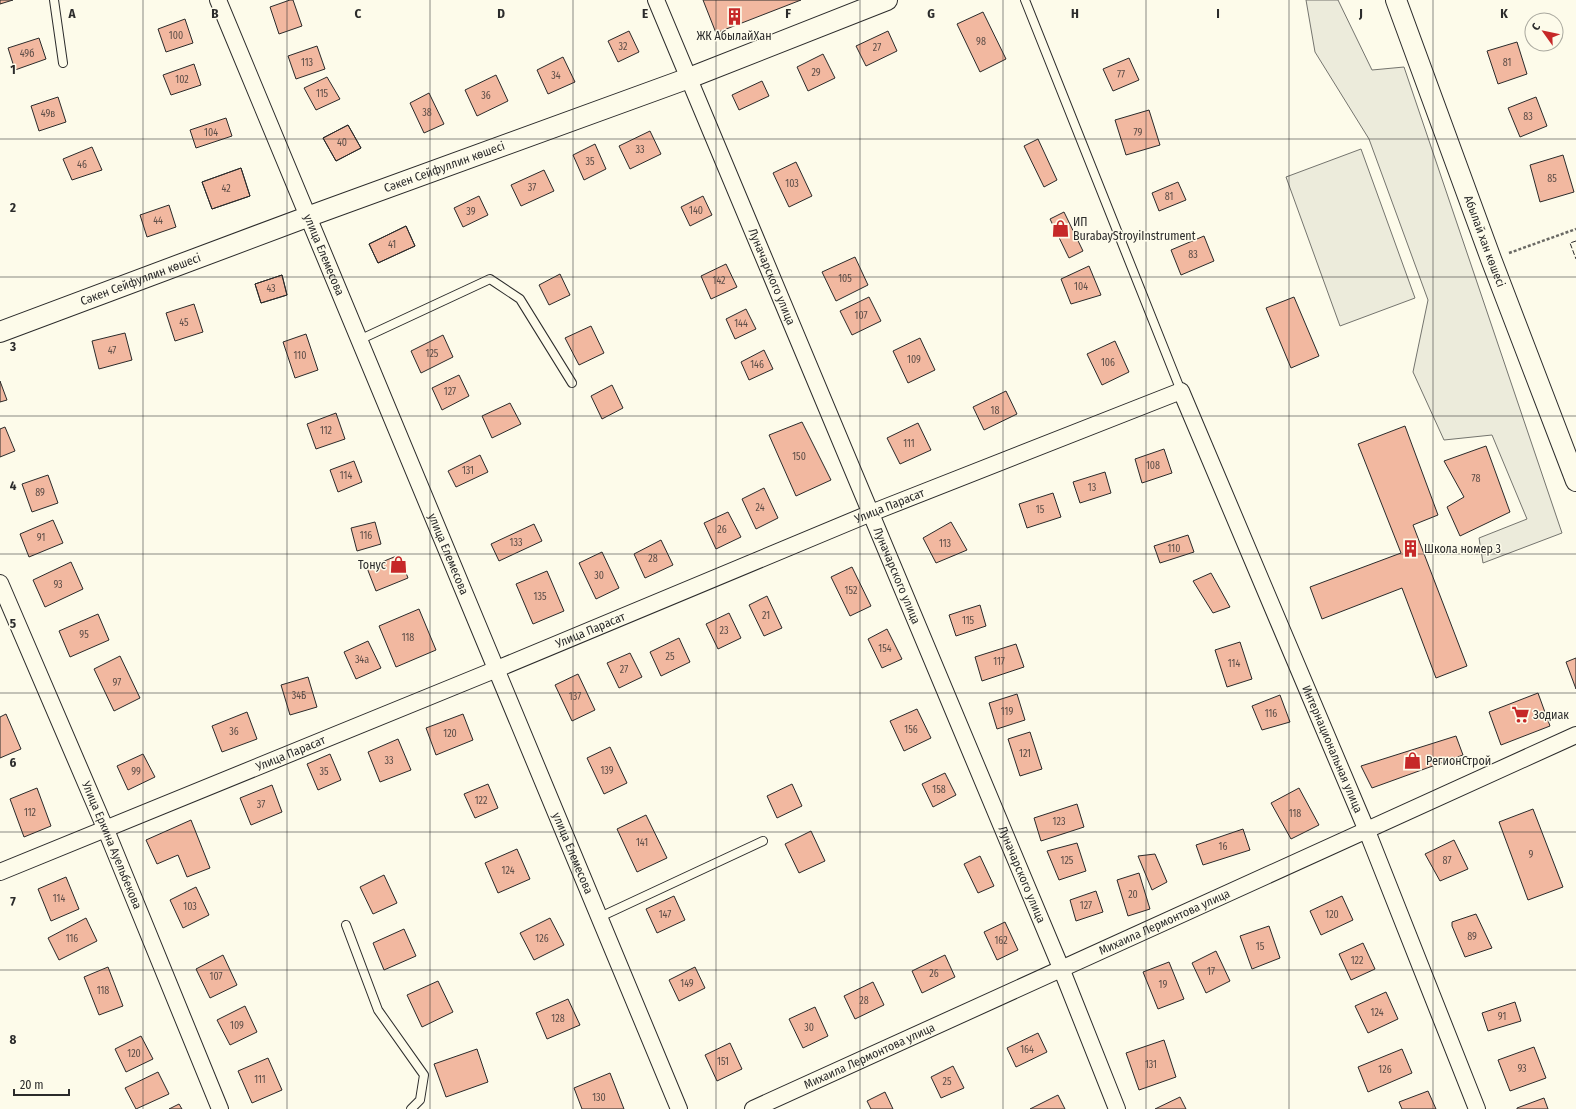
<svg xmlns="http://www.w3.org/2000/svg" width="1576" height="1109" font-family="'Fira Sans Condensed',sans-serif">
<rect width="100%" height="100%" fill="#fdfbea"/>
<path fill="#ecebdb" stroke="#74746e" d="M1306,0H1338L1372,70L1404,67L1562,533L1483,563L1479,538L1527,519L1492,435L1444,440L1413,372L1428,300L1369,139L1315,52Z
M1361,149L1415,298L1340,326L1286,177Z"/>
<path fill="#f2b8a0" stroke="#2b2b2b" d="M0,0H13L0,4Z
M290,0H293L302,26L279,34L270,7Z
M703,0H801L716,33Z
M983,12L1006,59L980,72L957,24Z
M185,19L193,43L166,52L158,29Z
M629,31L639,52L618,62L608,41Z
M888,31L897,51L866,66L856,46Z
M39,38L46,59L15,70L8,48Z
M1517,42L1527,74L1498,84L1487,51Z
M317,46L325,69L296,79L288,56Z
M823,54L835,78L808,91L797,67Z
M563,57L575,82L548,94L537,70Z
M1129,58L1139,80L1113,91L1103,69Z
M194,64L201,85L171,95L163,75Z
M496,75L508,101L477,116L465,90Z
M327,77L340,99L316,110L304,88Z
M762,81L769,96L739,110L732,95Z
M429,93L444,124L424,133L410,103Z
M58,97L66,122L39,131L31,106Z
M1536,97L1547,126L1520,137L1508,108Z
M1149,110L1160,145L1126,155L1115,120Z
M226,118L232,136L196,148L190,130Z
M348,125L361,148L336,161L323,138Z
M348,125L361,148L336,161L323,138Z
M650,131L661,154L630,169L619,146Z
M1038,139L1057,180L1044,187L1024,146Z
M595,144L606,169L584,180L573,155Z
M92,147L102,170L72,180L63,159Z
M1563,155L1574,192L1540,202L1530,165Z
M796,162L812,196L789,207L773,173Z
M241,168L250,196L212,209L202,182Z
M241,168L250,196L212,209L202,182Z
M544,170L554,191L521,206L511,185Z
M1178,182L1186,200L1159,211L1152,193Z
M479,196L488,215L463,227L454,208Z
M703,196L712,215L690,226L681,207Z
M169,205L176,227L147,237L140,215Z
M1064,212L1083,251L1069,258L1050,219Z
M406,226L415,246L378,263L369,244Z
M406,226L415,246L378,263L369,244Z
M1204,236L1214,261L1181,275L1171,250Z
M855,257L868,285L836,301L822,272Z
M726,264L737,287L711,299L701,276Z
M1089,266L1101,295L1071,304L1061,279Z
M560,274L570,295L549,305L539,285Z
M282,275L287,295L261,303L255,284Z
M282,275L287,295L261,303L255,284Z
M869,297L881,321L852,335L840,311Z
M1294,297L1319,356L1291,368L1266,308Z
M194,304L203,332L175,341L166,313Z
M746,309L756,329L735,339L726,319Z
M591,326L604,353L579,365L565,338Z
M125,333L132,360L99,369L92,341Z
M306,334L318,370L295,378L283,342Z
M443,335L453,357L421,373L411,351Z
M920,338L935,370L908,383L893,351Z
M1115,341L1129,372L1102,385L1087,354Z
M764,350L773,369L749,380L741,362Z
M459,375L469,396L442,410L432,388Z
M0,381L7,400L0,402Z
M612,385L623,408L602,419L591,396Z
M1006,391L1017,414L984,430L973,407Z
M510,403L521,424L492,438L482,416Z
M336,413L345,439L316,449L307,424Z
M802,422L831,480L796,496L769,435Z
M918,423L931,450L900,464L887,438Z
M1405,426L1438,515L1413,525L1467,666L1436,678L1402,588L1322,619L1310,587L1401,553L1358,444Z
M5,427L15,451L0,457V429Z
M1486,446L1510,512L1460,536L1447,507L1464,497L1444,461Z
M1164,449L1172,473L1142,483L1135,459Z
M480,455L488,472L456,487L448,471Z
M354,461L362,482L338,492L330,470Z
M1105,472L1111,493L1080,503L1073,482Z
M48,475L58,503L32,512L22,484Z
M764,488L778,518L756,529L742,499Z
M1053,493L1061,517L1027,528L1019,504Z
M728,512L741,537L716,549L704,523Z
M53,520L63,543L29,557L20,534Z
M375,522L381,544L357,551L351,528Z
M951,522L967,550L936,563L923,538Z
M534,524L542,541L499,561L491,544Z
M1188,535L1194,552L1160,563L1154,546Z
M661,540L673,565L645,578L634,554Z
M602,552L619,588L596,599L579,563Z
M399,555L408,578L376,591L367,568Z
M71,562L83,589L45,607L33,580Z
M852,567L871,606L850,616L831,577Z
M547,571L564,611L533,624L516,584Z
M1211,573L1230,607L1213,613L1193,581Z
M767,596L782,628L764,636L749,605Z
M980,605L986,626L956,636L949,615Z
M419,609L436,650L396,667L379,626Z
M729,613L741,638L718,649L706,624Z
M98,614L109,640L70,657L59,631Z
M887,629L902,659L882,668L868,639Z
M679,638L690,662L661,676L650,652Z
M368,641L381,668L356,679L344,652Z
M1240,642L1252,679L1227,687L1215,650Z
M1016,644L1024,667L982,681L975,657Z
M630,653L642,677L619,688L607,663Z
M120,656L140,698L114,711L94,669Z
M1576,658V689L1566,662Z
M578,674L595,710L572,721L555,685Z
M308,677L317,707L290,715L281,685Z
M1538,693L1550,726L1501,745L1489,712Z
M1017,694L1025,720L997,729L989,703Z
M1280,695L1290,722L1262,730L1252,706Z
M917,709L931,738L904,751L890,721Z
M247,712L257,739L222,752L212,726Z
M6,714L21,749L0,758V717Z
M463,714L473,740L436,755L426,728Z
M1030,732L1042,769L1020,776L1008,739Z
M1456,736L1463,755L1372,788L1361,766Z
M398,739L411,770L380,782L368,752Z
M610,747L627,783L604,794L587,758Z
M143,754L155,777L128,790L117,766Z
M330,754L341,780L318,790L307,764Z
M945,773L956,795L933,807L922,784Z
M488,784L498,808L475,818L464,794Z
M792,784L802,806L777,818L767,796Z
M272,785L282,812L251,825L240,798Z
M37,788L51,826L24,837L10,799Z
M1299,788L1319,825L1291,839L1271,803Z
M1077,804L1084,827L1041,841L1034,818Z
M1533,809L1563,887L1528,900L1499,822Z
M646,815L667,858L637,872L617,829Z
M191,820L210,868L187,877L178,855L157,864L146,840Z
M1243,829L1250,850L1203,865L1196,845Z
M811,831L825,861L799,873L785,844Z
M1454,840L1468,869L1440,881L1425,854Z
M1077,843L1086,871L1059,880L1047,851Z
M517,849L530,879L498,893L485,863Z
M1155,854L1167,882L1152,890L1138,856Z
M980,856L994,886L978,893L964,864Z
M1139,873L1150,909L1128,916L1117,880Z
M384,875L397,903L373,914L360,887Z
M66,877L79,909L51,921L38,889Z
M196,887L209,915L183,928L170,900Z
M1096,891L1103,912L1076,921L1070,900Z
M674,896L685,920L657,933L646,909Z
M1342,896L1353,920L1321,935L1310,911Z
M1476,914L1492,948L1465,957L1452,926V922Z
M86,918L97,941L59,960L48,938Z
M550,918L564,945L534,960L520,933Z
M1005,922L1018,950L997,960L984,932Z
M1269,926L1280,958L1252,969L1240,936Z
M404,929L416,956L384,970L373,943Z
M1363,943L1375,969L1351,980L1339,954Z
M1216,951L1230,981L1206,993L1192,963Z
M223,955L237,985L210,998L196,969Z
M945,955L955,977L922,993L912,971Z
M1169,962L1184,999L1158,1009L1143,972Z
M108,967L123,1006L99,1015L84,977Z
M695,967L705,988L679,1001L669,980Z
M438,981L453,1012L422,1027L407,995Z
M873,982L884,1005L855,1019L844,996Z
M1386,992L1398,1019L1368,1033L1355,1006Z
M568,999L580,1025L547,1039L536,1013Z
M1515,1002L1521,1021L1488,1031L1482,1013Z
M245,1006L257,1032L230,1045L217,1020Z
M815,1007L828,1036L803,1048L789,1019Z
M1038,1033L1047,1052L1016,1067L1007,1048Z
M141,1036L153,1059L126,1072L115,1049Z
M1164,1040L1176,1077L1139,1090L1126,1053Z
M730,1043L742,1069L717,1081L705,1055Z
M1534,1047L1546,1078L1510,1091L1498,1060Z
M477,1049L488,1082L446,1097L434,1064Z
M1402,1049L1412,1073L1368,1092L1358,1067Z
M268,1058L282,1090L252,1103L238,1071Z
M953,1066L964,1088L941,1098L931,1077Z
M158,1072L169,1094L136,1109L125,1088Z
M610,1073L624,1109H582L574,1088Z
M1428,1091L1436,1109H1402L1399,1102Z
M885,1092L893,1109H871L867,1101Z
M1058,1095L1065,1109H1030Z
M1180,1097L1186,1109H1155Z
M1544,1098L1548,1109H1517V1108Z
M179,1104L182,1109H169Z"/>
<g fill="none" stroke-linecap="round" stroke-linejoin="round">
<defs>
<path id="service" d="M54,0L63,63
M1025,0L1181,391
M359,340L490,279L520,299L572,383
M600,917L763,841
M346,925L378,1010L424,1075L420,1100L411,1109"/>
<g id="minor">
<path id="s1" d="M218,0L679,1109"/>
<path id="s2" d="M656,0L1061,968L1117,1109"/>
<path id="s3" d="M0,583L106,830L220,1109"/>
<path id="s4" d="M0,872L497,669L871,513L1181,391L1367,831L1477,1109"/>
<path id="s5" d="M753,1109L1576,735"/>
</g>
<g id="tertiary">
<path id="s6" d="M1396,0L1491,259L1576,481"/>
<path id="s7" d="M0,332L307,217L689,78L887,0"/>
</g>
</defs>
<use href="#service" stroke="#2b2b2b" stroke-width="10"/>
<use href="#minor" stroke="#2b2b2b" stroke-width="18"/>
<use href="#tertiary" stroke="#2b2b2b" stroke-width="22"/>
<path stroke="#6a6964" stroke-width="2.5" stroke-dasharray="3 2" stroke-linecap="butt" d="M1509,253L1576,229"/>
<use href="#service" stroke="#fdfbea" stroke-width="8"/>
<use href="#minor" stroke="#fdfbea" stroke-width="16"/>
<use href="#tertiary" stroke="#fdfbea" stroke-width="20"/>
<path stroke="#2b2b2b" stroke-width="1" stroke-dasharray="5 2" stroke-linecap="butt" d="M1576,241L1570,243L1576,259"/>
</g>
<path fill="none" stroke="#2b2b2b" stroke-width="1" stroke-opacity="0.55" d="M143,0V1109M287,0V1109M430,0V1109M573,0V1109M716,0V1109M860,0V1109M1003,0V1109M1146,0V1109M1289,0V1109M1433,0V1109M0,139H1576M0,277H1576M0,416H1576M0,554H1576M0,693H1576M0,832H1576M0,970H1576"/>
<defs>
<symbol id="building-bare" viewBox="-9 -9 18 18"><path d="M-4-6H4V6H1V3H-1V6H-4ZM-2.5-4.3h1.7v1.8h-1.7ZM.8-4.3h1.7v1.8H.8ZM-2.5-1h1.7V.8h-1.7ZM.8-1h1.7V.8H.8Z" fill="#c62828" stroke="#fdfbea" stroke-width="2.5" paint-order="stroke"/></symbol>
<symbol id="shop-bare" viewBox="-9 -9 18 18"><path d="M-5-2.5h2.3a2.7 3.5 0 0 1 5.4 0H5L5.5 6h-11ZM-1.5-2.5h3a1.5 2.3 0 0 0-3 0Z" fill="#c62828" stroke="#fdfbea" stroke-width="2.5" paint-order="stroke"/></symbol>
<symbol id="supermarket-bare" viewBox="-9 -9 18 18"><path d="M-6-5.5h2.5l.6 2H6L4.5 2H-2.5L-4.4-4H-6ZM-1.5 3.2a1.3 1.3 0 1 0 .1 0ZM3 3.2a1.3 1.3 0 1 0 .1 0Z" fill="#c62828" stroke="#fdfbea" stroke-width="2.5" paint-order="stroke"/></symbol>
</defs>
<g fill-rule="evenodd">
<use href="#building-bare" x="722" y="4" width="25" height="25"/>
<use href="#shop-bare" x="1048" y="216" width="25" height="25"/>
<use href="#building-bare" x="1398" y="536" width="25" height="25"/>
<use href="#shop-bare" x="386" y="552" width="25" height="25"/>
<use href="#supermarket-bare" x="1508" y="702" width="25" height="25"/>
<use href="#shop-bare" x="1400" y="748" width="25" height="25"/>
</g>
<g text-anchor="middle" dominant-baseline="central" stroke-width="3" stroke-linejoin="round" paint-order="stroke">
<g font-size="10" fill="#5d4e48">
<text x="176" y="36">100</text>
<text x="981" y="42">98</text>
<text x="623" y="47">32</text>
<text x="877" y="48">27</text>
<text x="27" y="54">49б</text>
<text x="307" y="63">113</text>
<text x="1507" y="63">81</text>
<text x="816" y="73">29</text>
<text x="1121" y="75">77</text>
<text x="556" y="76">34</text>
<text x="182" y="80">102</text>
<text x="322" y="94">115</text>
<text x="486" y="96">36</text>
<text x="427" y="113">38</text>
<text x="48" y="114">49в</text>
<text x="1528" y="117">83</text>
<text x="211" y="133">104</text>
<text x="1138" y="133">79</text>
<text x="342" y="143">40</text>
<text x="640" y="150">33</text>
<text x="590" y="162">35</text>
<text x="82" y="165">46</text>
<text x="1552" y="179">85</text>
<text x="792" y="184">103</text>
<text x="532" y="188">37</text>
<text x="226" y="189">42</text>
<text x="1169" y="197">81</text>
<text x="696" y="211">140</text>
<text x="471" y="212">39</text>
<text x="158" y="221">44</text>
<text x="392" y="245">41</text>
<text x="1193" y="255">83</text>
<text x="845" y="279">105</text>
<text x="719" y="281">142</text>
<text x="1081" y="287">104</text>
<text x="271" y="289">43</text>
<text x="861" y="316">107</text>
<text x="184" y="323">45</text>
<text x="741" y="324">144</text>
<text x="112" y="351">47</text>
<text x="432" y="354">125</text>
<text x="300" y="356">110</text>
<text x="914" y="360">109</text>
<text x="1108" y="363">106</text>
<text x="757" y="365">146</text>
<text x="450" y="392">127</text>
<text x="995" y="411">18</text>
<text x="326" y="431">112</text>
<text x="909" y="444">111</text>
<text x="799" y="457">150</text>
<text x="1153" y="466">108</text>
<text x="468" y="471">131</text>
<text x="346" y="476">114</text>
<text x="1476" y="479">78</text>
<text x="1092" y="488">13</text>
<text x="40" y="493">89</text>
<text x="760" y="508">24</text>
<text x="1040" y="510">15</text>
<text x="722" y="530">26</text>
<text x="366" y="536">116</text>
<text x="41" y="538">91</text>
<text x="516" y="543">133</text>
<text x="945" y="544">113</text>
<text x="1174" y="549">110</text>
<text x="653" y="559">28</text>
<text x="599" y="576">30</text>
<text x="58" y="585">93</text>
<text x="851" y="591">152</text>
<text x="540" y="597">135</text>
<text x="766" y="616">21</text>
<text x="968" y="621">115</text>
<text x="724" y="631">23</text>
<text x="84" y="635">95</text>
<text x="408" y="638">118</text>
<text x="885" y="649">154</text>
<text x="670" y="657">25</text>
<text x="362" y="660">34а</text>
<text x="999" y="662">117</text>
<text x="1234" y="664">114</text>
<text x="624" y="670">27</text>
<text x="117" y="683">97</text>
<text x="299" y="696">34Б</text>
<text x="575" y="697">137</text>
<text x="1007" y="712">119</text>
<text x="1271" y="714">116</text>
<text x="911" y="730">156</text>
<text x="234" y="732">36</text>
<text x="450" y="734">120</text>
<text x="1025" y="754">121</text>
<text x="389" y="761">33</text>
<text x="607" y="771">139</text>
<text x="136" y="772">99</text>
<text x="324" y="772">35</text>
<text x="939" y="790">158</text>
<text x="481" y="801">122</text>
<text x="261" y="805">37</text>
<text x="30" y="813">112</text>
<text x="1295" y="814">118</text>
<text x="1059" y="822">123</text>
<text x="642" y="843">141</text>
<text x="1223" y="847">16</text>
<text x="1531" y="855">9</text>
<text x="1067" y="861">125</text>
<text x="1447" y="861">87</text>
<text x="508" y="871">124</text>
<text x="1133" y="895">20</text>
<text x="59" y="899">114</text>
<text x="1086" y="906">127</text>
<text x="190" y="907">103</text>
<text x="665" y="915">147</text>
<text x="1332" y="915">120</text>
<text x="1472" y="937">89</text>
<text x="72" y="939">116</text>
<text x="542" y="939">126</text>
<text x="1001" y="941">162</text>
<text x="1260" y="947">15</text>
<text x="1357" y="961">122</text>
<text x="1211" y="972">17</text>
<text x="934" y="974">26</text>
<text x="216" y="977">107</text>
<text x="687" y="984">149</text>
<text x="1163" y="985">19</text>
<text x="103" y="991">118</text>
<text x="864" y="1001">28</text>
<text x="1377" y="1013">124</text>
<text x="1502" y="1017">91</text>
<text x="558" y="1019">128</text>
<text x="237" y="1026">109</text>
<text x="809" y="1028">30</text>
<text x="1027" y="1050">164</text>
<text x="134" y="1054">120</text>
<text x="723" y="1062">151</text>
<text x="1151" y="1065">131</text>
<text x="1522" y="1069">93</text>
<text x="1385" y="1070">126</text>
<text x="260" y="1080">111</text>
<text x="947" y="1082">25</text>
<text x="599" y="1098">130</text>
</g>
<g font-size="12" fill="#2b2b2b" stroke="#fdfbea" text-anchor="start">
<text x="734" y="36" text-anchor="middle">ЖК АбылайХан</text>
<text x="1073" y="222">ИП<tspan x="1073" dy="14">BurabayStroyiInstrument</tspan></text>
<text x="1424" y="549">Школа номер 3</text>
<text x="386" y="565" text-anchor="end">Тонус</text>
<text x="1533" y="715">Зодиак</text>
<text x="1426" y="761">РегионСтрой</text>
</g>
<g font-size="12" fill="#2b2b2b" stroke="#fdfbea">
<text stroke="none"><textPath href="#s7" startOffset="474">Сәкен Сейфуллин көшесі</textPath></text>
<text stroke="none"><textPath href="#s6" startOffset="257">Абылай хан көшесі</textPath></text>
<text stroke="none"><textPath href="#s1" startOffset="276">улица Елемесова</textPath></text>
<text stroke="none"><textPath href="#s2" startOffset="300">Луначарского улица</textPath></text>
<text stroke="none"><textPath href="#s7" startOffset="150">Сәкен Сейфуллин көшесі</textPath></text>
<text stroke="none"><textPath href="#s4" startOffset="962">Улица Парасат</textPath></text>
<text stroke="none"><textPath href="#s1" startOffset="600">улица Елемесова</textPath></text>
<text stroke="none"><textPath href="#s2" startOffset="624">Луначарского улица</textPath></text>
<text stroke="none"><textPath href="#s4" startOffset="638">Улица Парасат</textPath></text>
<text stroke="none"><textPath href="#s4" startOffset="1664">Интернациональная улица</textPath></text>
<text stroke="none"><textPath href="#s4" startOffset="314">Улица Парасат</textPath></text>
<text stroke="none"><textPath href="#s3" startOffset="285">Улица Еркина Ауельбекова</textPath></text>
<text stroke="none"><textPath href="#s1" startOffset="924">улица Елемесова</textPath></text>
<text stroke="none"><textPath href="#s2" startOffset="948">Луначарского улица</textPath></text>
<text stroke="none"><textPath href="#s5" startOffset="452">Михаила Лермонтова улица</textPath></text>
<text stroke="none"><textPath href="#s5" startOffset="128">Михаила Лермонтова улица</textPath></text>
</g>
</g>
<g font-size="13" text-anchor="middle" font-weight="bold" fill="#2b2b2b" stroke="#fdfbea" stroke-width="3" stroke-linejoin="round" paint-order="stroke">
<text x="72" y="18">A</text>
<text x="215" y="18">B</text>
<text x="358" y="18">C</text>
<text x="501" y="18">D</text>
<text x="645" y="18">E</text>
<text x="788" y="18">F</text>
<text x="931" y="18">G</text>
<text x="1075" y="18">H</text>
<text x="1218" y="18">I</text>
<text x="1361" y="18">J</text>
<text x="1504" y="18">K</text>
<text x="13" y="74">1</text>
<text x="13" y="212">2</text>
<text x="13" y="351">3</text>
<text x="13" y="490">4</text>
<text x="13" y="628">5</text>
<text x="13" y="767">6</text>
<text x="13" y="906">7</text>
<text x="13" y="1044">8</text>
</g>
<g transform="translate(1544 32) rotate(303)"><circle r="19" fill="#fdfbea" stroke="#a9a89e"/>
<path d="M0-3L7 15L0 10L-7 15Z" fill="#c62828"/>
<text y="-6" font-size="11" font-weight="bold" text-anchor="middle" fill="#2b2b2b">С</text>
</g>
<path d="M14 1089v6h55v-6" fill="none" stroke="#2b2b2b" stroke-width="2"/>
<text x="20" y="1089" font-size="12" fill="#2b2b2b" stroke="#fdfbea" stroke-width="3" paint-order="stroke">20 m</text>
</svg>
